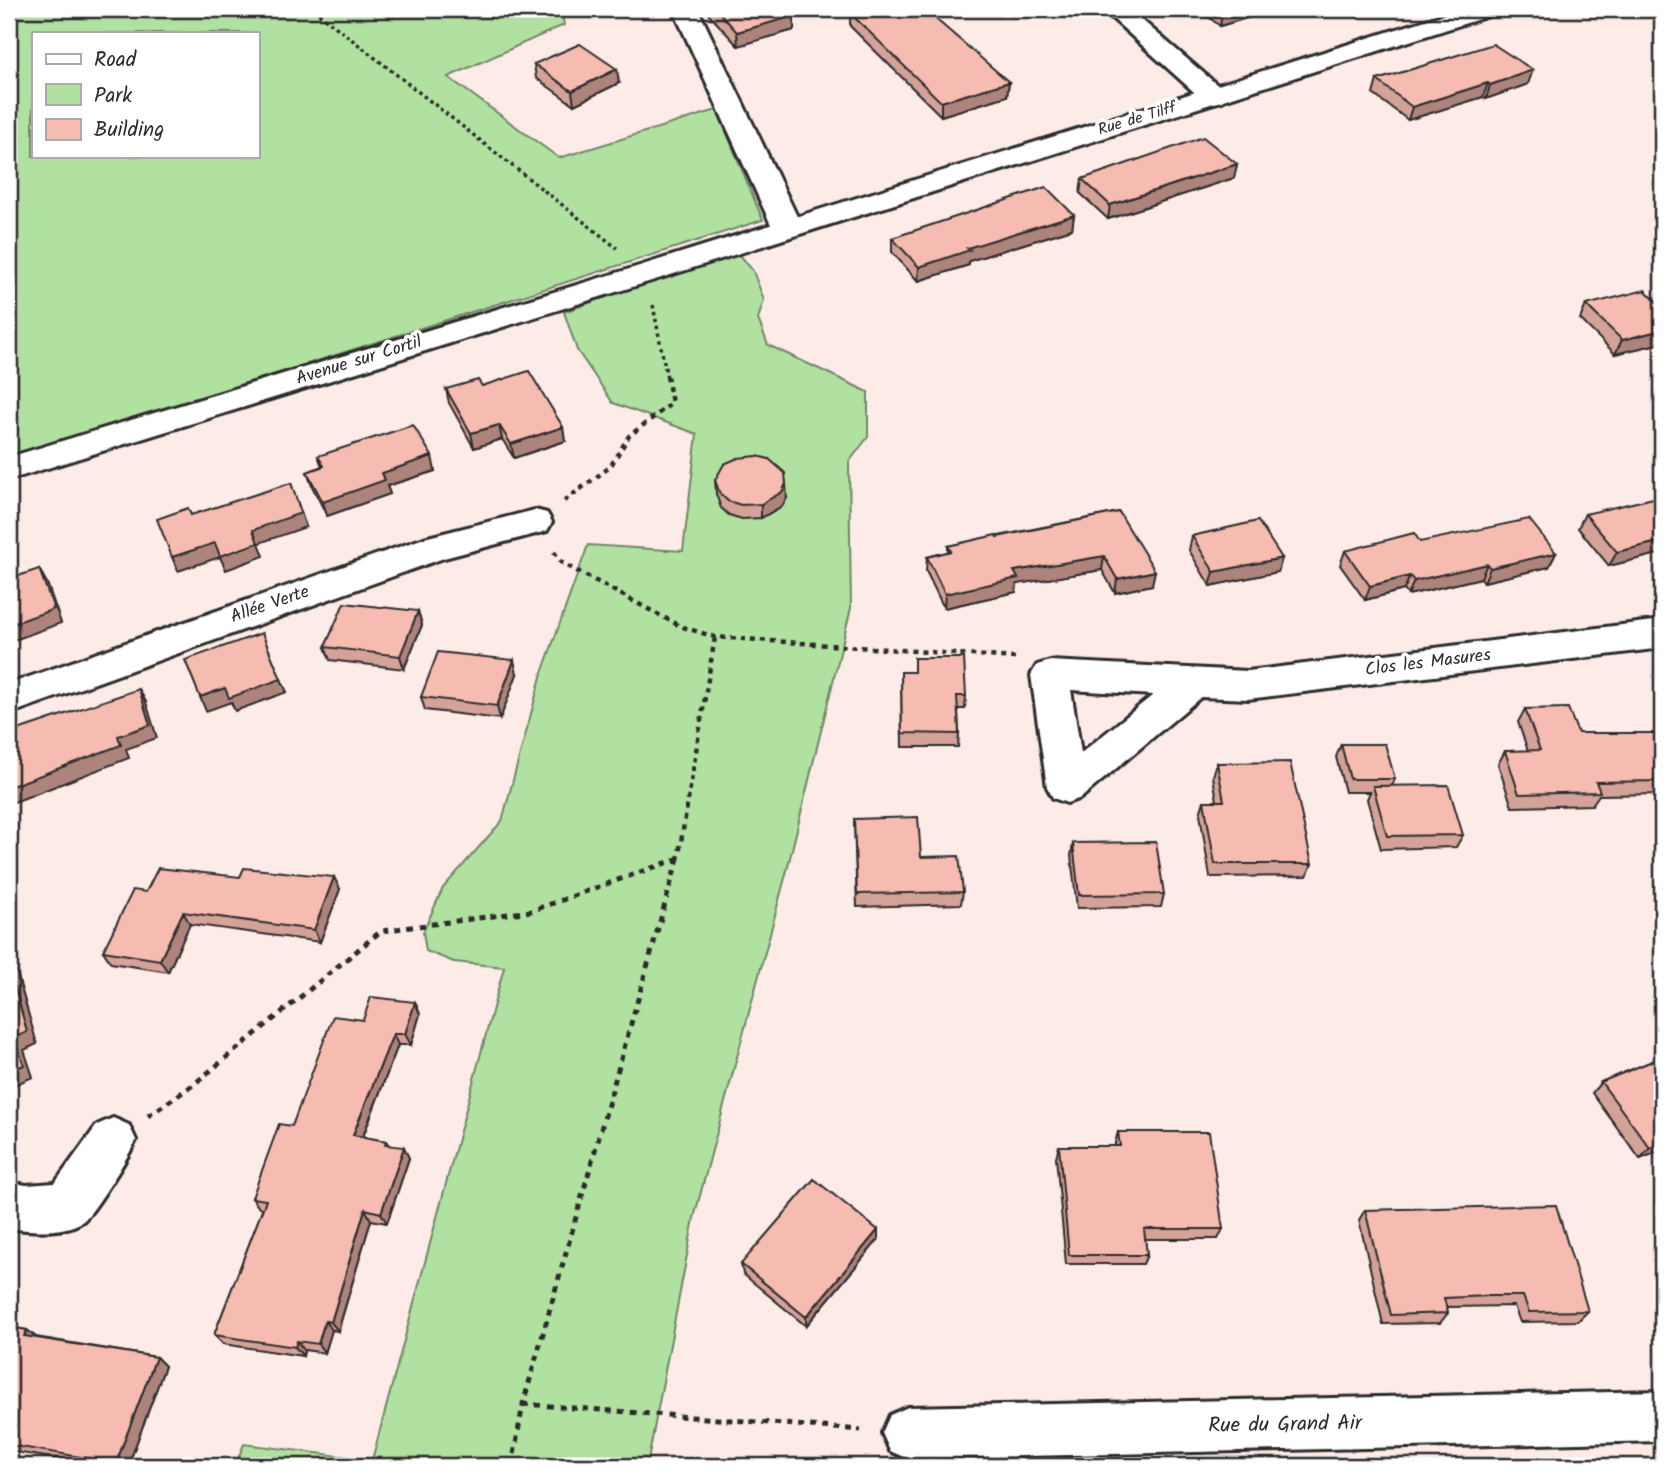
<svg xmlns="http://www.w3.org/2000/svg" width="1671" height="1475" font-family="Kalam,sans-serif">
<rect width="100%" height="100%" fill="#fdebe8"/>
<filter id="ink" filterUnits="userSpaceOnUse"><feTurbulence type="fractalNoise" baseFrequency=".0143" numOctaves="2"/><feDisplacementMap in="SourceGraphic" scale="14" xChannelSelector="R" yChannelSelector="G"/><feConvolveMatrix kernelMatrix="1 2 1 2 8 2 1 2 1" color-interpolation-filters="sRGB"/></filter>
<g filter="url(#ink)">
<path fill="#b1e1a1" stroke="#6e8666" stroke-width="2" fill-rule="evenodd" d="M9,9H561L564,25L448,77L559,158L717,110L763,220L9,458ZM33,33H257V156H33Z
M736,250L753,271L764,300L758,319L768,345L868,392V437L849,462L851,608L787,870L694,1218L647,1466H235L244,1444L372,1460L504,967L454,962L426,951L423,932L443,888L502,821L542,673L588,545L683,551L697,434L613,403L577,350L564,312Z"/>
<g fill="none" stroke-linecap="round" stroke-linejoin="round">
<defs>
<path id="minor" d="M673,9H698L802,227L797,233L787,236L777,233L772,227Z
M1102,9H1129L1222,89L1226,95L1222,101L1213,103L1204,101Z
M535,510L547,513L552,522L547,531L444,558L9,714V684L424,538Z
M1662,620V648L1248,699L1201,697L1081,798L1067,803L1053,798L1047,787L1031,675L1037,665L1050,661L1248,671ZM1071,690L1153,695L1081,753Z
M113,1118L129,1125L136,1140C130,1154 94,1213 83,1221C65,1234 29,1231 9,1228V1182L26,1185L55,1183L97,1125Z
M1662,1391V1441L908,1459L890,1451L882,1433L890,1415L908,1407Z"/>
<path id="major" d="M1461,9H1499L1495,14L658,279L9,480V457L636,267Z"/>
</defs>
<use href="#minor" stroke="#2b2b2b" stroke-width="6"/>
<use href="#major" stroke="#2b2b2b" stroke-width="6"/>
<path stroke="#2b2b2b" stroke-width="3.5" stroke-dasharray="3.5 3.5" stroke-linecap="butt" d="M313,9L617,248
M653,305L667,378"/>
<path stroke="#2b2b2b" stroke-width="4.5" stroke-dasharray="5 5" stroke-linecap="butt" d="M564,501L610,467L629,436L672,403L667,376
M554,552L562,563L680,626L715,637L1015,658
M674,860L677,859
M678,860L715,637"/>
<path stroke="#2b2b2b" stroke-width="5" stroke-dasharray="6 6" stroke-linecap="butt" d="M148,1116L193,1085L381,931L531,911L677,859
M523,1404L861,1430
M512,1466L523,1404L678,858"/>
<use href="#minor" fill="#fff" fill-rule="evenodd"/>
<use href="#major" fill="#fff" fill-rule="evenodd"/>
</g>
<path fill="#d4a298" stroke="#2b2b2b" stroke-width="2" d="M704,9H786L794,16V30L738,46Z
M1198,9H1265L1264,13L1220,26Z
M850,13L1009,82L1007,96L941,116L850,26Z
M534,64L619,83L574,105L536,78Z
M1377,80L1528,84L1486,99L1483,97L1408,120L1373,94Z
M1237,164L1234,178L1108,219L1080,193L1082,179Z
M1074,215L1072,229L969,261V265L918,281L892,252V238Z
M1586,305L1662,307V343L1615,354L1580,319Z
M446,389L565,441L514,458L502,439L474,448L449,403Z
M318,456L435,471L387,486L390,494L327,516L312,486L307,472L322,466Z
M715,480L787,498L782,506L761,518L742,519L729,515L721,508L716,494Z
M1662,503V553L1609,566L1578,528L1585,514Z
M1119,512L1152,585L1115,593L1102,570L1017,584L1016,592L944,608L926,571L927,557L948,552V546Z
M1192,536L1282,558L1278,572L1210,586L1189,550Z
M1420,542L1556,553L1549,567L1484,582L1481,578L1408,595L1404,590L1365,600L1340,565L1345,551Z
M418,611L422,625L404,669L330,660L325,647Z
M914,658L966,696L965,709H958L959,734L958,747H902L901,672H914Z
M517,674L500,719L425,710L421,697Z
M1525,709L1578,733H1662V794L1599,795L1592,805L1512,807L1498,764L1505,751H1528L1518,722Z
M1341,744L1395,779L1392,786L1463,835L1456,847L1381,849L1367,799L1370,792H1345L1336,757Z
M1217,763L1312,864L1307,876L1210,877L1200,814L1204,801H1217L1213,776Z
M854,819L921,857L963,892L961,904L857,907Z
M1073,843L1164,894L1161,907L1077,908L1071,856Z
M340,889L320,942L190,924L168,972L111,963L103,951L146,892Z
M415,1002L420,1014L411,1045H398L363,1137L386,1141L389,1145L409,1158L387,1223L371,1220L338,1331L332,1330L325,1353L304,1350L303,1356L223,1344L214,1335L263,1208H259L252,1198L292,1126L363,1020Z
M1662,1057V1150L1640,1159L1592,1093L1601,1082Z
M1118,1132L1223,1229L1218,1239H1145L1147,1255L1143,1264H1066L1056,1157L1059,1146H1115V1143Z
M1365,1210L1588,1311L1578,1321L1520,1322L1514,1306L1447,1307L1448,1313L1440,1323L1383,1324L1359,1220Z
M878,1240L806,1326L743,1274L741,1264Z
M9,1327L27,1330L36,1337L156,1357L165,1366L128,1466H99L9,1451Z"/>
<path fill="#ad847c" stroke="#2b2b2b" stroke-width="2" d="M1234,9H1265L1264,13L1220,26L1222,12Z
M794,16V30L738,46L737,32Z
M617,69L619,83L574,105L572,91Z
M1533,70L1528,84L1486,99L1490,85Z
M1009,82L1007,96L941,116V102Z
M1488,83L1483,97L1408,120L1412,107Z
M1237,164L1234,178L1108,219L1110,205Z
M1074,215L1072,229L969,261V265L918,281L919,267L967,248Z
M1662,330V343L1615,354L1622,340Z
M499,425L502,439L474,448L471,433Z
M563,427L565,441L514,458L511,444Z
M432,456L435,471L387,486L390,494L327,516L323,502L382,473Z
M291,483L306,527L259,543L264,556L226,570L220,557L178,571L172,557L253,530Z
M786,484L787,498L782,506L761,518V504Z
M1662,541V553L1609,566L1617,552Z
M1556,553L1549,567L1484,582L1490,568Z
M1104,556L1102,570L1017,584L1016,592L944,608L945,594L1014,571Z
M1282,558L1278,572L1210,586L1214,572Z
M1487,564L1481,578L1408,595L1414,581Z
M39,569L47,583L61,623L9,642V625Z
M1155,571L1152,585L1115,593L1117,579Z
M1410,576L1404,590L1365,600L1370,586Z
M418,611L422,625L404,669L400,656Z
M514,660L517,674L500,719L497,706Z
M281,679L287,692L235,711L231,702L206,711L200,697L225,688Z
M139,689L146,702L157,738L126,749L129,758L9,804V787Z
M334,877L340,889L320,942L314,930Z
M183,912L190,924L168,972L160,960Z
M9,931L13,951L11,952L37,1044L24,1050L33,1077L9,1087V1071L14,1038L9,965Z
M415,1002L420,1014L411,1045L405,1034Z
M393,1034L398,1045L359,1146L353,1135Z
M1662,1143V1150L1640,1159L1650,1148Z
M404,1147L409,1158L387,1223L381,1213Z
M365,1209L371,1220L338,1331L331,1322Z
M878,1230V1240L806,1326V1317Z
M325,1321L332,1330L325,1353L318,1344Z
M27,1330L38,1339L24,1336Z
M297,1341L304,1350L303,1356L295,1347Z
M156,1357L165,1366L128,1466H120L116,1463Z"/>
<path fill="#f7bcb1" stroke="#2b2b2b" stroke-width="2" d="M716,9H786L794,16L737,32Z
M866,9H924L1009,82L941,102L850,13Z
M1218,9H1234L1222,12Z
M580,44L617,69L572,91L534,64Z
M1493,44L1533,70L1490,85L1488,83L1412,107L1377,80Z
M1203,137L1237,164L1110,205L1082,179Z
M1046,187L1074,215L967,248L970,250L919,267L892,238Z
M1645,290L1662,307V330L1622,340L1586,305Z
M529,371L563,427L511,444L499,425L471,433L446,389L478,380L482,386Z
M413,425L432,456L382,473L385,480L323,502L307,472L324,466L318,456Z
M757,456L769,459L785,473L786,484L782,492L761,504L741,505L728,501L720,494L715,480L724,464L738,458Z
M291,483L301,513L253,530L258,543L220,556L215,543L172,557L157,519L188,508L191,515Z
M1658,497L1662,503V541L1617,552L1585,514Z
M1119,512L1155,571L1117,579L1104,556L1014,571L1018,578L945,594L927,557L951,551L948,546L996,535L997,537Z
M1529,519L1556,553L1490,568L1487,564L1414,581L1410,576L1370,586L1345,551L1414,533L1420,542Z
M1258,521L1282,558L1214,572L1192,536Z
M39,569L54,609L9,625V579Z
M344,603L418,611L400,656L325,647Z
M262,633L281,679L229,698L225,688L200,697L185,660Z
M438,652L514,660L497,706L421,697Z
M914,658H964L966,696H957L959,734L902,733L901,672H914Z
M139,689L150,725L118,736L121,745L9,787V733Z
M1568,708L1578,733H1662V781L1596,782L1600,792L1519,794L1505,751L1540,750L1525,709Z
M1341,744H1385L1395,779H1350Z
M1290,762L1312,864H1215L1204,801H1224L1217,763Z
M1448,785L1463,835L1387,836L1373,786Z
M918,817L921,857L959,856L963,892L857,894L854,819Z
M1156,842L1164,894L1079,895L1073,843Z
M158,868L240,877L244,868L334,877L314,930L183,912L160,960L103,951L133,890L146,892Z
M9,965L27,1032L14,1038L24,1065L9,1071Z
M371,997L415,1002L405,1034H393L353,1135L386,1141L385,1145L404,1147L381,1213L365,1209L331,1322L325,1321L318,1344L297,1341L295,1347L214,1335L266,1200L252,1198L279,1124L292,1126L333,1016L363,1020Z
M1662,1057V1143L1650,1148L1601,1082Z
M1118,1132H1209L1223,1229H1144L1147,1255H1069L1059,1146H1120Z
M814,1179L878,1230L806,1317L741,1264Z
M1556,1205L1588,1311L1529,1312L1523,1296H1489L1444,1298L1448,1313L1391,1315L1365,1210Z
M9,1327L27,1330L24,1336L156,1357L116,1463L9,1445Z"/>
</g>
<g text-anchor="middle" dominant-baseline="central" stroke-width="7" stroke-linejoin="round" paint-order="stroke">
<g font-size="16" fill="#2b2b2b" stroke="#fff">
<text transform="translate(1137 119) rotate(-17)">Rue de Tilff</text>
</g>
<g font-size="18" fill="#2b2b2b" stroke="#fff">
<text transform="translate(359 361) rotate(-17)">Avenue sur Cortil</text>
<text transform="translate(270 605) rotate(-19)">Allée Verte</text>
<text transform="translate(1428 663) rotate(-7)">Clos les Masures</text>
</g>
<g font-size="21" fill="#2b2b2b" stroke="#fff">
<text transform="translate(1285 1425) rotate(-1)">Rue du Grand Air</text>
</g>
</g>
<rect width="1671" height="1475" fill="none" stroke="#fff" stroke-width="35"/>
<rect x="18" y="18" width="1636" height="1440" fill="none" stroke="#2b2b2b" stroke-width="2.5" filter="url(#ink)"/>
<rect x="32" y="32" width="228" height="126" fill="#ffffff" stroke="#aaaaaa" stroke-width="2"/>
<rect x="46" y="54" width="35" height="10" fill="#ffffff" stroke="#aaaaaa" stroke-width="2"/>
<text x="94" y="66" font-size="21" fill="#2b2b2b">Road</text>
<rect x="46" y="84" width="35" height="21" fill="#b1e1a1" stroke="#aaaaaa" stroke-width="2"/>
<text x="94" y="102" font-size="21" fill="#2b2b2b">Park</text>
<rect x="46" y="119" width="35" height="21" fill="#f7bcb1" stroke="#aaaaaa" stroke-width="2"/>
<text x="94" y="136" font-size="21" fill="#2b2b2b">Building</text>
</svg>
